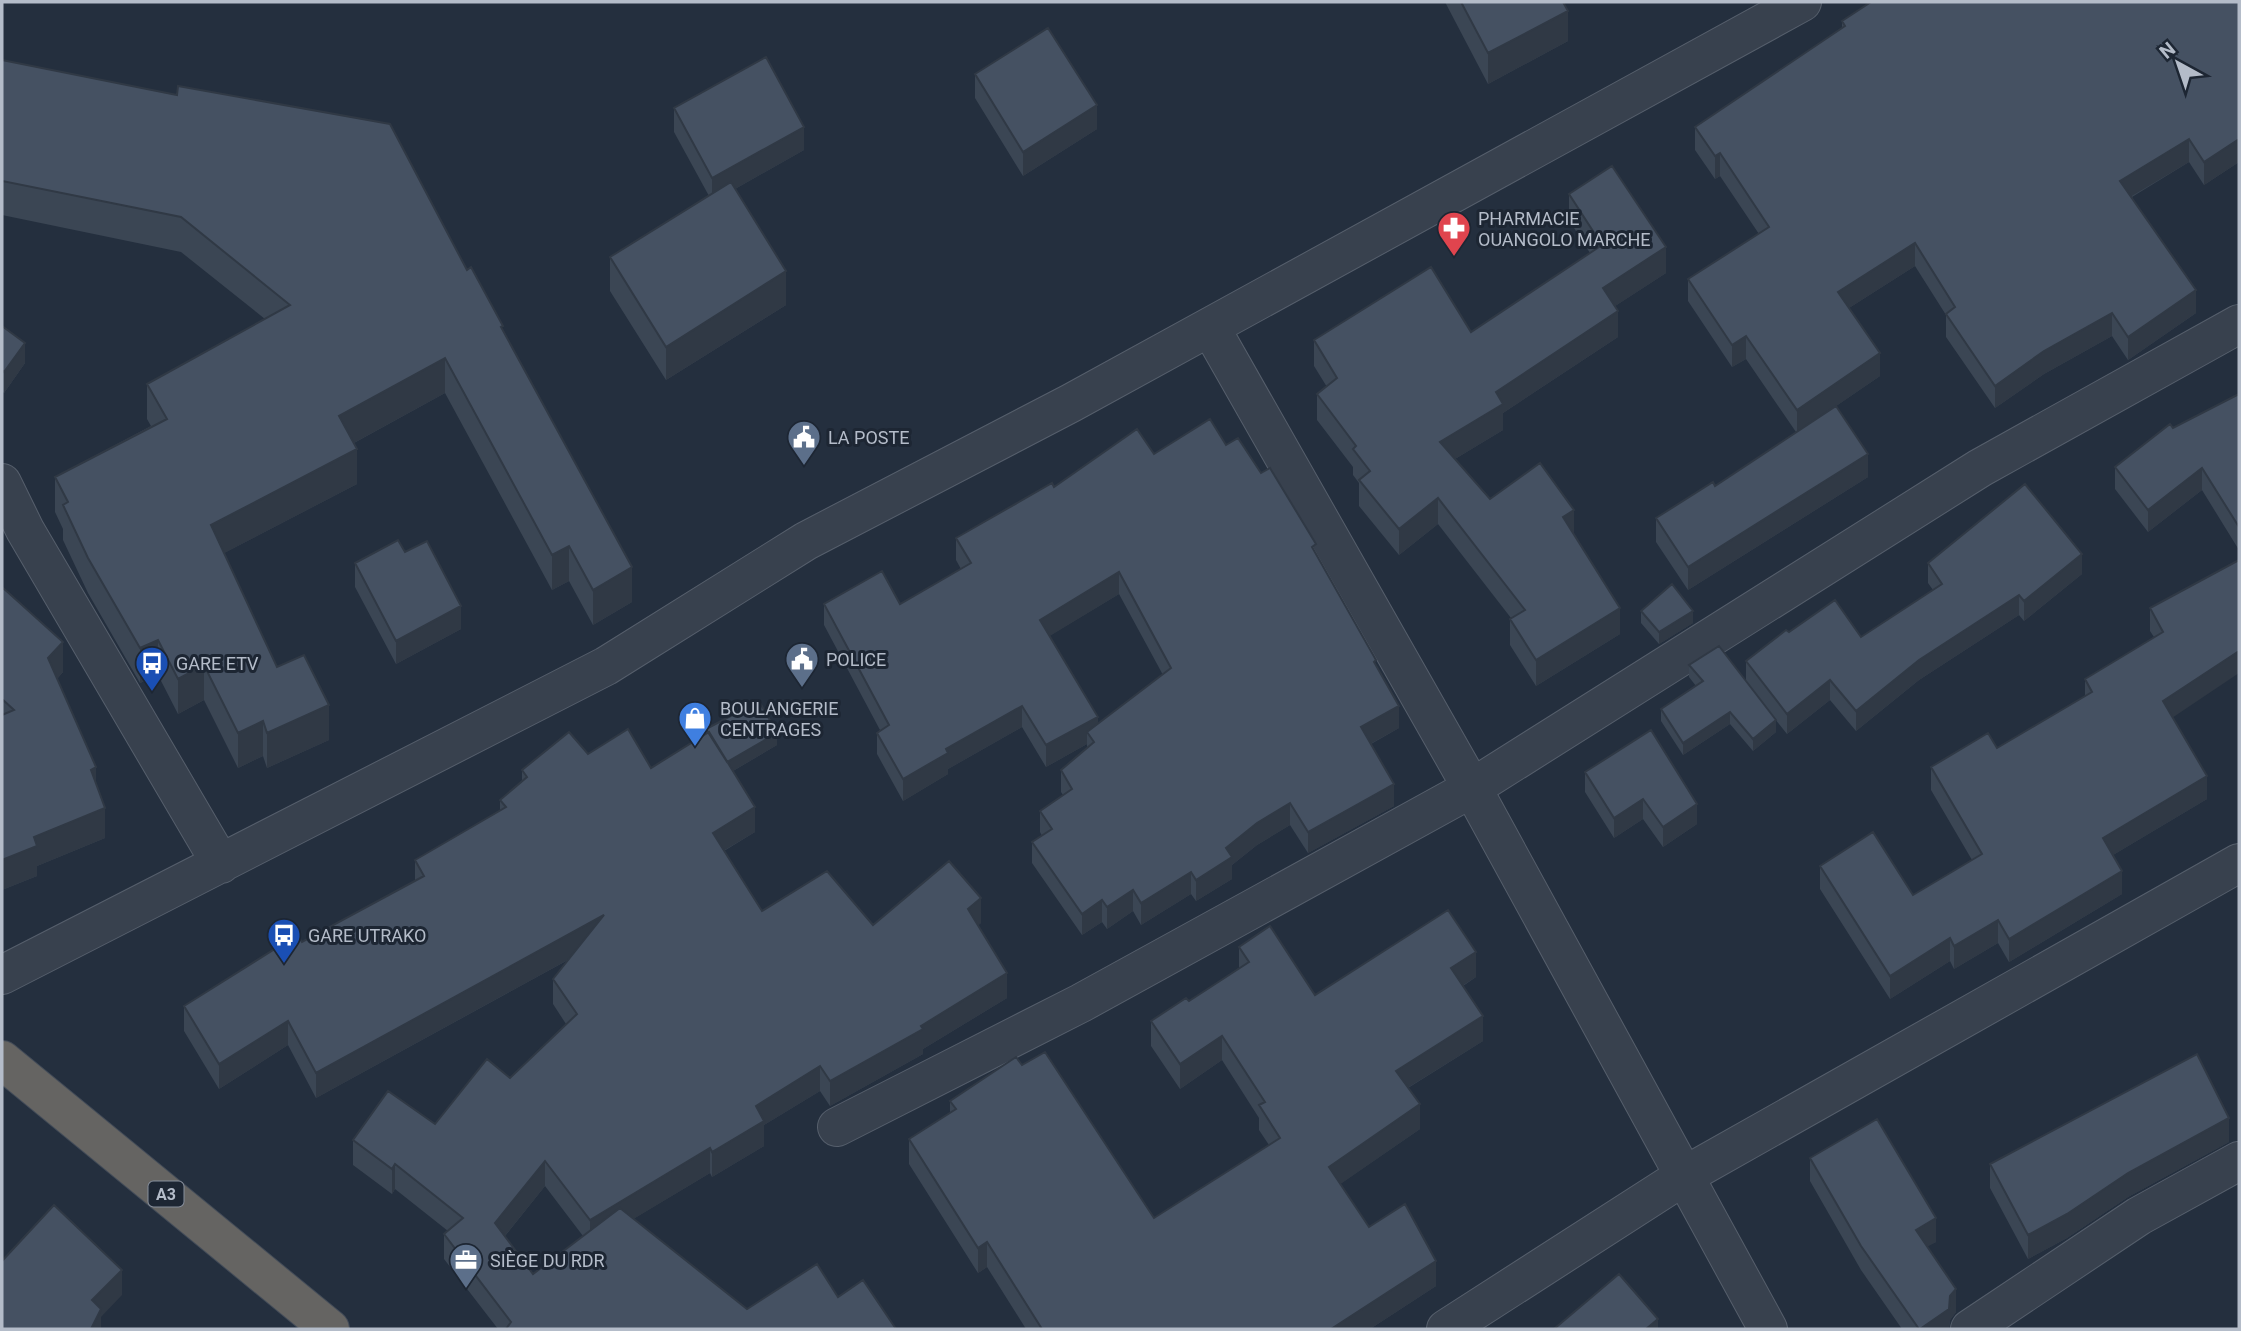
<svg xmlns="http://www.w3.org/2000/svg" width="2241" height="1331" font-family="Roboto,sans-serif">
<rect width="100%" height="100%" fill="#242f3e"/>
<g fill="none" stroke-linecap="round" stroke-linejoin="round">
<defs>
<path id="minor" d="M1210,327L1472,788L1768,1329
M2,483L25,530L221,864
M2,975L606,666L806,541L1071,403L1802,2
M837,1127L1081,1003L1472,788L1980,468L2239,324
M1446,1329L1684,1176L2239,863
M1970,1329L2139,1216L2239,1161"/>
<path id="trunk" d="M2,1060L330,1329"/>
</defs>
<use href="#minor" stroke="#565f6c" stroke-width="40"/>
<use href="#trunk" stroke="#434c59" stroke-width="40"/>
<use href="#minor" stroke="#38414e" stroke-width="38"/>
<use href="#trunk" stroke="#656462" stroke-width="38"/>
</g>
<path fill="#3b4654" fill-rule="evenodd" d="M1445,2H1563L1568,41L1488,84Z
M2239,2V162L2204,185L2189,162L2132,197L2196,313L2128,360L2112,336L2044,374L1995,408L1946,337V315L1915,266L1849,308L1880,376L1836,406L1868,477L1688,590L1656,542V518L1715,486L1796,432L1746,359L1732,367L1688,301V279L1759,234L1720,176L1715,179L1695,150V127L1842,28V21Z
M2,60L467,270L503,332L632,602L593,625L569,581L552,590L445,393L354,443L357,484L224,553L277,667L329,740L267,768L263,756L238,768L204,700L178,714L158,675L140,683L88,593L63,540V529L55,512V477L151,426L147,419V384L265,319L181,252L2,215Z
M975,74L1097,129L1023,176L975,98Z
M674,108L804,150L735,189L786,305L666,380L610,291V257L709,196L674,132Z
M1569,194L1666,273L1615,306L1618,337L1503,413V430L1455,459L1490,499L1574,534L1620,634L1536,686L1510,645V619L1511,618L1438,524L1399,555L1359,506V483L1353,475V467L1317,420V394L1327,387L1314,366V340L1471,332L1590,253L1569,220Z
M2,326L25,363L4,393L2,391Z
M2239,394V550L2202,490L2148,532L2115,489V467L2173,428Z
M1226,445L1316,553L1376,666L1399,728L1371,744L1394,806L1308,853L1290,825L1257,845L1232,865V879L1196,901L1191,894L1141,925L1133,911L1107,929L1102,922L1082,935L1032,863V842L1042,836L1040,832V811L1063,795L1061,792V770L1087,748V744L1046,767L1022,727L948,769V774L903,801L877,754V733L880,730L824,625V604H900L961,569L956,560V538L1054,487L1154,454ZM1119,594L1163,675L1098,724L1049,636Z
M2239,560L2172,718L2207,799L2113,855L2122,894L2009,962L1998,943L1954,969L1950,961L1890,999L1820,889V866L1913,895L1972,860L1931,790V767L1997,748L2085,697V679L2154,637L2150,631V608Z
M355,563L461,629L396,664L355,587Z
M1928,563L2082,574L2024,621L2019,615L1919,680L1856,731L1830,700L1787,734L1767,709L1776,732L1753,751L1730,724L1683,755L1661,721V709L1696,686L1689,677V665L1746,681V661L1789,632L1861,637L1933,590L1928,583Z
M2,587L63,672L57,679L96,784L105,838L37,866V876L2,890Z
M1641,611L1693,623L1659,644L1641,623Z
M706,729L777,745L733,771L755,832L724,851L762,911L873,925L981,923L978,925L1007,998L923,1049V1054L830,1106L820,1091L764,1125V1146L712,1177L710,1173L633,1219L747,1309L838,1297L897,1329H498L444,1259V1234L448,1231L395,1189L392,1194L353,1165V1140L435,1124L510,1078L566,1024L553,1004V979L568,960L316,1098L288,1045L219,1089L184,1031V1006L415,881V860L500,811V800L522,781V770L588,754L651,768L706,734ZM545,1186L583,1236L533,1274L505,1236Z
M1585,772L1697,824L1663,847L1643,819L1614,838L1585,792Z
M1239,947L1315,995L1476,977L1463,986L1483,1041L1408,1088L1420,1129L1340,1184L1369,1227L1436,1286L1370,1329H1026L987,1267L978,1273L909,1164V1139L950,1113V1101L1022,1065L1154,1218L1269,1145L1259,1130V1118L1222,1060L1180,1089L1151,1046V1021L1189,1001L1239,968Z
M2229,1142L2128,1197L2067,1238L2028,1259L1990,1188V1164Z
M1810,1158L1936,1242L1927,1246L1956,1312L1950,1320L1949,1329H1902L1861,1270L1810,1181Z"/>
<path fill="#303945" d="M1568,11V41L1488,84V53Z
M1097,105V129L1023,176V152Z
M804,127V150L712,202V178Z
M2189,139V162L2120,203V181Z
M2239,139V162L2204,185V162Z
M1720,153V176L1715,179V156Z
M1915,243V266L1838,315V292Z
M1666,247V273L1603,314V288Z
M786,271V305L666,380V347Z
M2196,290V313L2128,360V337Z
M1618,311V337L1503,413V430L1440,468V442L1496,392Z
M2112,313V336L2044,374L1995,408V386L2044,351Z
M1746,336V359L1732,367V345Z
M25,343V363L4,393V372Z
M1880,353V376L1797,433V410Z
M445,358V393L339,451V416Z
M357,449V484L211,560V525Z
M1868,454V477L1688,590V567Z
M2202,468V490L2148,532V510Z
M1438,498V524L1399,555V529Z
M1574,510V536L1563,517Z
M569,546V581L552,590V555Z
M2082,554V574L2024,621V601Z
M632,567V602L593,625V590Z
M1119,572V594L1040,642V620Z
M2019,595V615L1919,680L1856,731V711L1919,660Z
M461,606V629L396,664V641Z
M1620,608V634L1536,686V660Z
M1693,611V623L1659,644V632Z
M158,640V675L140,683V648Z
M63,642V672L48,689V658Z
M2239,651V673L2163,724V701Z
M204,665V700L178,714V679Z
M1830,680V700L1787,734V714Z
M329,705V740L267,768V733Z
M1022,706V727L948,769V774L903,801V779L946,749Z
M1399,706V728L1361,749V727Z
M1730,712V724L1683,755V743Z
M1098,717V738L1087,732V744L1046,767V745Z
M1776,720V732L1753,751V739Z
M263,721V756L238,768V733Z
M777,733V745L726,775V763Z
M96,767V798L91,770Z
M2207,776V799L2103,861V838Z
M1394,784V806L1308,853V832Z
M1643,799V819L1614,838V818Z
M1290,803V825L1257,845L1232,865V879L1196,901V880L1226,848L1257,823Z
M1697,804V824L1663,847V827Z
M755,807V832L713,857V833Z
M105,808V838L37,866V876L2,890V860L34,837Z
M2122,871V894L2009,962V939Z
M1191,872V894L1141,925V903Z
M1133,890V911L1107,929V907Z
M981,898V923L968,934V909Z
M1102,900V922L1082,935V914Z
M604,915V940L316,1098V1073Z
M1998,920V943L1954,969V946Z
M1950,938V961L1890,999V976Z
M1476,952V977L1451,993V968Z
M1007,973V998L923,1049V1054L830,1106V1081Z
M1483,1016V1041L1396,1095V1071Z
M288,1021V1045L219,1089V1064Z
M1222,1036V1060L1180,1089V1064Z
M820,1066V1091L764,1125V1146L712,1177V1152L756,1106Z
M1420,1104V1129L1329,1192V1167Z
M2229,1118V1142L2128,1197L2067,1238L2028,1259V1235L2128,1173Z
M710,1148V1173L590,1245V1220Z
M545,1161V1186L495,1248V1223Z
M395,1164V1189L392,1194V1169Z
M1936,1218V1242L1916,1253V1230Z
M987,1242V1267L978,1273V1248Z
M1436,1261V1286L1370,1329H1331Z
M122,1270V1295L101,1317V1329H91L92,1300Z
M1956,1289V1312L1950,1320L1949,1329H1920Z
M1658,1319V1329H1646Z"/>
<path fill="#455162" stroke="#303945" stroke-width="2" d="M1461,2H1563L1568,11L1488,53Z
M1871,2H2239V139L2204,162L2189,139L2120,181L2196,290L2128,337L2112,313L2044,351L1995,386L1946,314L1955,307L1915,243L1838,292L1880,353L1797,410L1746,336L1732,345L1688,279L1769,227L1720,153L1715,156L1695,127L1845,26L1842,21Z
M1048,28L1097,105L1023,152L975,74Z
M766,57L804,127L712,178L674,108Z
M2,60L177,95L178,86L390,124L467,270L471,267L503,326L501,327L632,567L593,590L569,546L552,555L445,358L339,416L357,449L211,525L277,667L304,655L329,705L267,733L263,721L238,733L204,665L178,679L158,640L140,648L88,558L63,505L68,502L55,477L167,419L147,384L290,305L181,217L2,181Z
M1612,166L1666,247L1603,288L1618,311L1496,392L1503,404L1440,442L1490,499L1540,463L1574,510L1563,517L1620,608L1536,660L1510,619L1525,610L1438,498L1399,529L1359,480L1370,471L1353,449L1356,446L1317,394L1337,378L1314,340L1431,267L1471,332L1602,245L1569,194Z
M731,182L786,271L666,347L610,257Z
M2,326L25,343L4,372L2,370Z
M2239,394V527L2202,468L2148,510L2115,467L2170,424L2173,428Z
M1836,406L1868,454L1688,567L1656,518L1713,482L1715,486Z
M1210,419L1226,445L1238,438L1261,473L1270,468L1316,544L1312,547L1376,660L1374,662L1399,706L1361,727L1394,784L1308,832L1290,803L1257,823L1226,848L1232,857L1196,880L1191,872L1141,903L1133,890L1107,907L1102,900L1082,914L1032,842L1052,829L1040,811L1072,789L1061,770L1094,742L1087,732L1171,668L1119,572L1040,620L1098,717L1046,745L1022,706L946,749L948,753L903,779L877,733L889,725L824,604L882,571L900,604L971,563L956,538L1052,483L1054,487L1137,429L1154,454Z
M2025,484L2082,554L2024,601L2019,595L1919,660L1856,711L1830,680L1787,714L1746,661L1786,630L1789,632L1835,600L1861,637L1942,584L1928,563Z
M398,540L405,552L427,541L461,606L396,641L355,563Z
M2239,560V651L2163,701L2207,776L2103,838L2122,871L2009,939L1998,920L1954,946L1950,938L1890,976L1820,866L1873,832L1913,895L1982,854L1931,767L1988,733L1997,748L2092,692L2085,679L2163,632L2150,608Z
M1672,584L1693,611L1659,632L1641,611Z
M2,587L63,642L48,658L96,767L91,770L105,808L34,837L37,846L2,860V715L14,710L2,699Z
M1719,646L1776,720L1753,739L1730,712L1683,743L1661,709L1703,681L1689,665Z
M759,701L777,733L727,762L706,729Z
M628,729L651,768L709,732L755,807L713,833L762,911L827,871L873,925L949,861L981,898L968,909L1007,973L921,1026L923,1029L830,1081L820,1066L756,1106L764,1121L712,1152L710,1148L590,1220L545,1161L495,1223L533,1274L620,1208L747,1309L817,1264L838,1297L863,1280L896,1329H506L511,1322L444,1234L463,1218L395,1164L392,1169L353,1140L388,1091L435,1124L487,1059L510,1078L577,1014L553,979L604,915L316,1073L288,1021L219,1064L184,1006L297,935L302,942L424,876L415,860L506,807L500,800L527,777L522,770L569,732L588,754Z
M1651,730L1697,804L1663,827L1643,799L1614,818L1585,772Z
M1448,910L1476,952L1451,968L1483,1016L1396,1071L1420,1104L1329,1167L1369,1227L1405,1204L1436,1261L1331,1329H1042L987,1242L978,1248L909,1139L956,1109L950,1101L1016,1057L1022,1065L1045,1052L1154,1218L1280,1138L1259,1105L1265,1102L1222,1036L1180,1064L1151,1021L1186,998L1189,1001L1249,962L1239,947L1270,926L1315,995Z
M2197,1054L2229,1118L2128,1173L2067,1214L2028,1235L1990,1164Z
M1877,1119L1936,1218L1916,1230L1956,1289L1950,1296L1949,1309L1920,1329H1919L1861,1246L1810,1158Z
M54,1205L122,1270L92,1300L101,1309L91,1329H2V1261Z
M1619,1274L1658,1319L1646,1329H1554Z"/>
<defs>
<symbol id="pharmacy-pin" viewBox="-11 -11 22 30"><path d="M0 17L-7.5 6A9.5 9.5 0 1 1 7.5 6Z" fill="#e0444e" stroke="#1d2633"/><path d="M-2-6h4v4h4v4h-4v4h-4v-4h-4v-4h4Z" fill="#fff"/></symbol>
<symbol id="civic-pin" viewBox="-11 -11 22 30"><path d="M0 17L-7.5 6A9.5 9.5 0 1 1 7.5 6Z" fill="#5c6f8a" stroke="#1d2633"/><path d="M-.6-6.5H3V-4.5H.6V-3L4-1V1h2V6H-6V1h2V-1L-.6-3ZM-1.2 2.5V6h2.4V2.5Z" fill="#fff"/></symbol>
<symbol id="bus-pin" viewBox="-11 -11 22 30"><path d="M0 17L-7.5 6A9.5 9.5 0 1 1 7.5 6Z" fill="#1a4fb4" stroke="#1d2633"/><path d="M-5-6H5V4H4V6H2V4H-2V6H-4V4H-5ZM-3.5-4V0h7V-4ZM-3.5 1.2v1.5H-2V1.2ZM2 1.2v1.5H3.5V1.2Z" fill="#fff"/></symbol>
<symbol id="shop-pin" viewBox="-11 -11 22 30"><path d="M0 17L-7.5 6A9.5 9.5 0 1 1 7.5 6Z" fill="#3f7fe0" stroke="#1d2633"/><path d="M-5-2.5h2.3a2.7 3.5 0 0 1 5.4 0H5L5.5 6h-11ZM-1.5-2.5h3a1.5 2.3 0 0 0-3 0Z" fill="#fff"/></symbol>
<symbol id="office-pin" viewBox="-11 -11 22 30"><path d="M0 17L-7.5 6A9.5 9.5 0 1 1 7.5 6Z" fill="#5c6f8a" stroke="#1d2633"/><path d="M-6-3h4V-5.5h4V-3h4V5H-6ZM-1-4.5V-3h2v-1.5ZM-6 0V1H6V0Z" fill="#fff"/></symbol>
</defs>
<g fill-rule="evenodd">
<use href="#pharmacy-pin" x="1435" y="209" width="38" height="52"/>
<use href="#civic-pin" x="785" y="418" width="38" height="52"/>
<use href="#civic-pin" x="783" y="640" width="38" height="52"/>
<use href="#bus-pin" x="133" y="644" width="38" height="52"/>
<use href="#shop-pin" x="676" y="699" width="38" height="52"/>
<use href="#bus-pin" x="265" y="916" width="38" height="52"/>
<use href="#office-pin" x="447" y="1241" width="38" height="52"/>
</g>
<g text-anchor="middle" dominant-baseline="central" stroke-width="6" stroke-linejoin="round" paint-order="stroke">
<rect fill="#1d2633" stroke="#878f9c" stroke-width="2" x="148.5" y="1181.5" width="35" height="25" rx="5"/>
<g font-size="16" font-weight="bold" fill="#b4bcc9">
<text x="166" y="1194">A3</text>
</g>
<g font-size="18" fill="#b4bcc9" stroke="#1d2633" text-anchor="start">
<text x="1478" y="218">PHARMACIE<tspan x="1478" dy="21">OUANGOLO MARCHE</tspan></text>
<text x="828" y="437">LA POSTE</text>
<text x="826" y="659">POLICE</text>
<text x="176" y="663">GARE ETV</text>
<text x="720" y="708">BOULANGERIE<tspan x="720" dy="21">CENTRAGES</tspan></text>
<text x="308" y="935">GARE UTRAKO</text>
<text x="490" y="1260">SIÈGE DU RDR</text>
</g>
</g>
<rect width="2241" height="1331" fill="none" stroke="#b4bcc9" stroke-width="7"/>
<g transform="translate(2178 63) rotate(320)" stroke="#1d2633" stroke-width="5" paint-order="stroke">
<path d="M0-5L12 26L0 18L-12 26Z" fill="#b4bcc9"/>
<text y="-10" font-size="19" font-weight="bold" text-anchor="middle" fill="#b4bcc9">N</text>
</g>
</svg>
